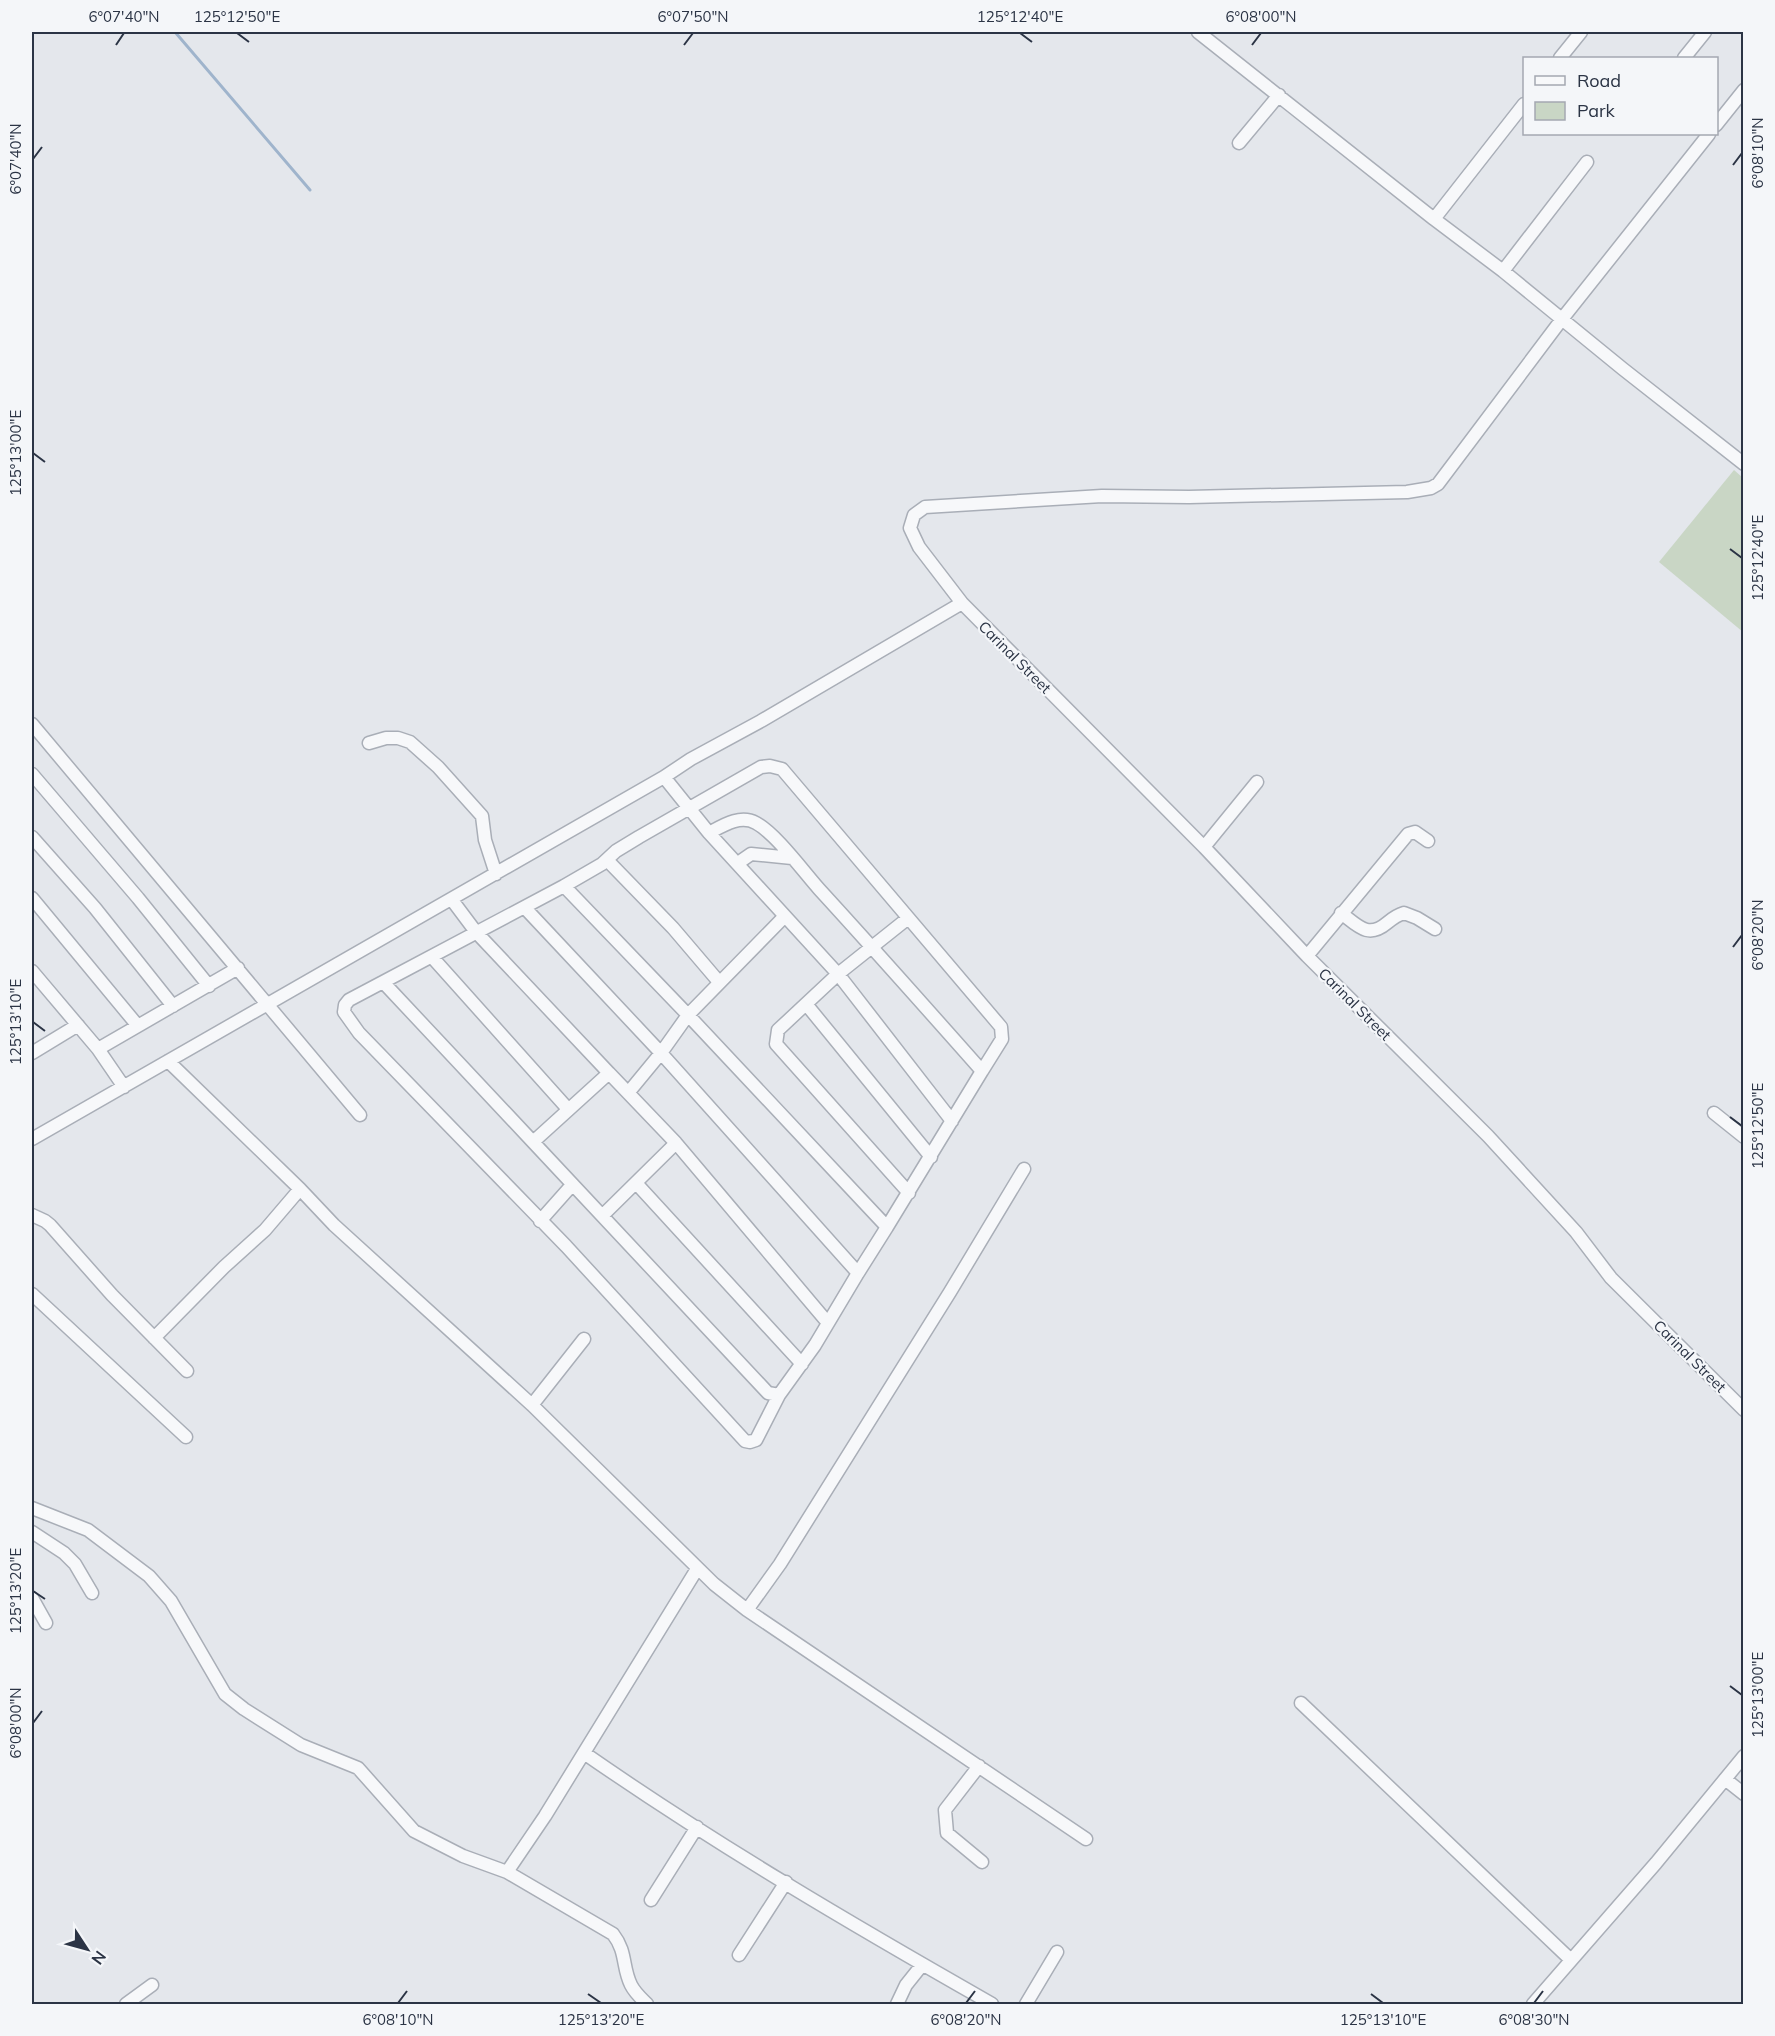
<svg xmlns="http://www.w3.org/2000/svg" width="1775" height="2036" font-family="Mulish,sans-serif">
<rect width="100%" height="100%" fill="#e4e7ec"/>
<path fill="#c9d6c5" d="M1734,470L1743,478V632L1659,562Z"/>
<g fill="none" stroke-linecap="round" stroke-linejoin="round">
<path stroke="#9fb4cc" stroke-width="3" d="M175,32L310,190"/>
<defs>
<path id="minor" d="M1198,32L1434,219L1503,271L1623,369L1744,464
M1560,58L1581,32
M1684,58L1705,32
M1716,125L1744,90
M1239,143L1279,95
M1434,219L1524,104
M1503,271L1587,162
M962,603L1204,847L1307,956L1488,1136L1576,1232L1611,1278L1744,1410
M32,724L360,1115
M369,743L386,738H398L410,742L438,767L482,816L485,840L496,874
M32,774L138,898L209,986
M664,777L709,833L838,974L907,919
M709,833C722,826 740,814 756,823C776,834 803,871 819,889C874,949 928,1010 982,1071L887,1227
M32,837L95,908L173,1006
M1204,847L1257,782
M607,860L673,928L719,982
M738,863L751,854L792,858
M32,898L138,1026
M452,900L476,932L609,1073L533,1142L383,982L349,1000L345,1005L344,1012L359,1033L566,1246L745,1441L750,1442L756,1440L779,1395
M525,908L661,1053L858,1273L887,1227L688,1015L564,886
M1341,913C1358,926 1368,939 1387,923C1393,918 1397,915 1404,913L1417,918L1435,929
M1307,956L1408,834L1415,832L1428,841
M432,957L568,1109
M32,971L98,1049L124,1087
M383,982L564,886L602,864L616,851L639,837L761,767L770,766L782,769L1001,1027L1002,1039L982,1071
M806,1004L931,1157
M98,1049L238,968
M32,1053L78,1025
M168,1061L300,1189L334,1225L532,1405L714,1584L747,1610L1086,1839
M609,1073L676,1143L828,1323
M628,1093L661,1053L688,1015L784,917
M1714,1113L1744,1137
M32,1139L664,777L691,759L761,721L962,603L919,547L910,528L914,515L925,507L1102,496L1189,497L1407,492L1431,488L1438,484L1562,319L1709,134
M533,1142L768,1393L779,1395L815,1345L858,1273
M636,1183L802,1364
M909,1193L776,1044L778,1030L838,974L952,1121
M32,1215L45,1221L50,1225L112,1295L187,1371
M603,1215L676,1143
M540,1221L572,1185
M32,1294L186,1437
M154,1338L224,1267L265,1230L300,1189
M532,1405L584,1339
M32,1508L88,1530L149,1576L171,1601L225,1694L244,1709L301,1745L358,1768L414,1831L463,1856L507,1872L545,1816L697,1569
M32,1532L64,1553L75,1564L92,1593
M32,1598L46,1623
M747,1610L780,1564L950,1292L1024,1169
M1301,1703L1571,1960
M584,1753C715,1844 853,1925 992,2004
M979,1766L945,1810L947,1833L982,1862
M1725,1779L1744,1794
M507,1872L613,1934C627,1952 622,1967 631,1985C635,1993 641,1998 647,2004
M651,1900L697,1827
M739,1955L786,1882
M126,2004L152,1985
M897,2004L906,1985L922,1965
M1026,2004L1057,1952
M1533,2004L1656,1863L1744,1756"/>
</defs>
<use href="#minor" stroke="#a9aeb7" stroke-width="15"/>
<use href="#minor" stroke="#f7f8fa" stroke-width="12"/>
</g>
<path fill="none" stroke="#2b3445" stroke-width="2" d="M237,33L249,42M1020,33L1032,42M116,45L124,33M684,45L693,33M1252,45L1261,33M33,159L42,147M1733,165L1742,153M33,453L45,462M1730,549L1742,558M1733,947L1742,935M33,1022L45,1031M1730,1117L1742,1126M33,1591L45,1599M1730,1686L1742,1695M33,1723L42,1711M588,1994L601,2003M1371,1994L1383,2003M398,2003L407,1991M966,2003L975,1991M1534,2003L1543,1991"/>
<g text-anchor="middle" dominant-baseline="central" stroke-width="4.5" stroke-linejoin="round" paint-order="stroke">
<g font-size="15" fill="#2b3445" stroke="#f4f6f9">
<text transform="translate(1015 657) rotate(45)">Carinal Street</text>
<text transform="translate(1355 1004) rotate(45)">Carinal Street</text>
<text transform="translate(1690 1356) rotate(45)">Carinal Street</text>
</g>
</g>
<rect width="1775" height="2036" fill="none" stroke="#f4f6f9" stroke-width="66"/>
<rect x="1523" y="57" width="195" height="78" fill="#f4f6f9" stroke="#a4a8b1" stroke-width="1.5"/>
<rect x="1535" y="76" width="30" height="9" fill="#f7f8fa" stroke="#a4a8b1" stroke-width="1.5"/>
<text x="1577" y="87" font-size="18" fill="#2b3445">Road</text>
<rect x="1535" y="102" width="30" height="18" fill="#c9d6c5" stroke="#a4a8b1" stroke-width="1.5"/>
<text x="1577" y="117" font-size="18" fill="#2b3445">Park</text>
<g transform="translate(87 1949) rotate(126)" stroke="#f4f6f9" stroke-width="4.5" paint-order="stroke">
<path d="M0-4.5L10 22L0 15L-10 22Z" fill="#2b3445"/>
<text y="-9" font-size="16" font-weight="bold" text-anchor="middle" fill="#2b3445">N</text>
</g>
<rect x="33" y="33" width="1709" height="1970" fill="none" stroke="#2b3445" stroke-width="2"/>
<g font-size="15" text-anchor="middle" fill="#2b3445">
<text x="124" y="22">6°07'40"N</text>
<text x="237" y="22">125°12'50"E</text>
<text x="693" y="22">6°07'50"N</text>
<text x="1020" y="22">125°12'40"E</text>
<text x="1261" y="22">6°08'00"N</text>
<text transform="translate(1758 153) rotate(-90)" y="5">6°08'10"N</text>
<text transform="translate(16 159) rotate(-90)" y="5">6°07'40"N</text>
<text transform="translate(16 453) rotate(-90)" y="5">125°13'00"E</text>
<text transform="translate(1758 558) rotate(-90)" y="5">125°12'40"E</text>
<text transform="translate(1758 935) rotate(-90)" y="5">6°08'20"N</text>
<text transform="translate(16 1022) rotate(-90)" y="5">125°13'10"E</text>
<text transform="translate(1758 1126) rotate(-90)" y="5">125°12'50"E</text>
<text transform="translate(16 1591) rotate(-90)" y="5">125°13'20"E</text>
<text transform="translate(1758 1695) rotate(-90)" y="5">125°13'00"E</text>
<text transform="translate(16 1723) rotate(-90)" y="5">6°08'00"N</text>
<text x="398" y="2025">6°08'10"N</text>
<text x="601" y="2025">125°13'20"E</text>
<text x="966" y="2025">6°08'20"N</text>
<text x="1383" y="2025">125°13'10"E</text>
<text x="1534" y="2025">6°08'30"N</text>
</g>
</svg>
